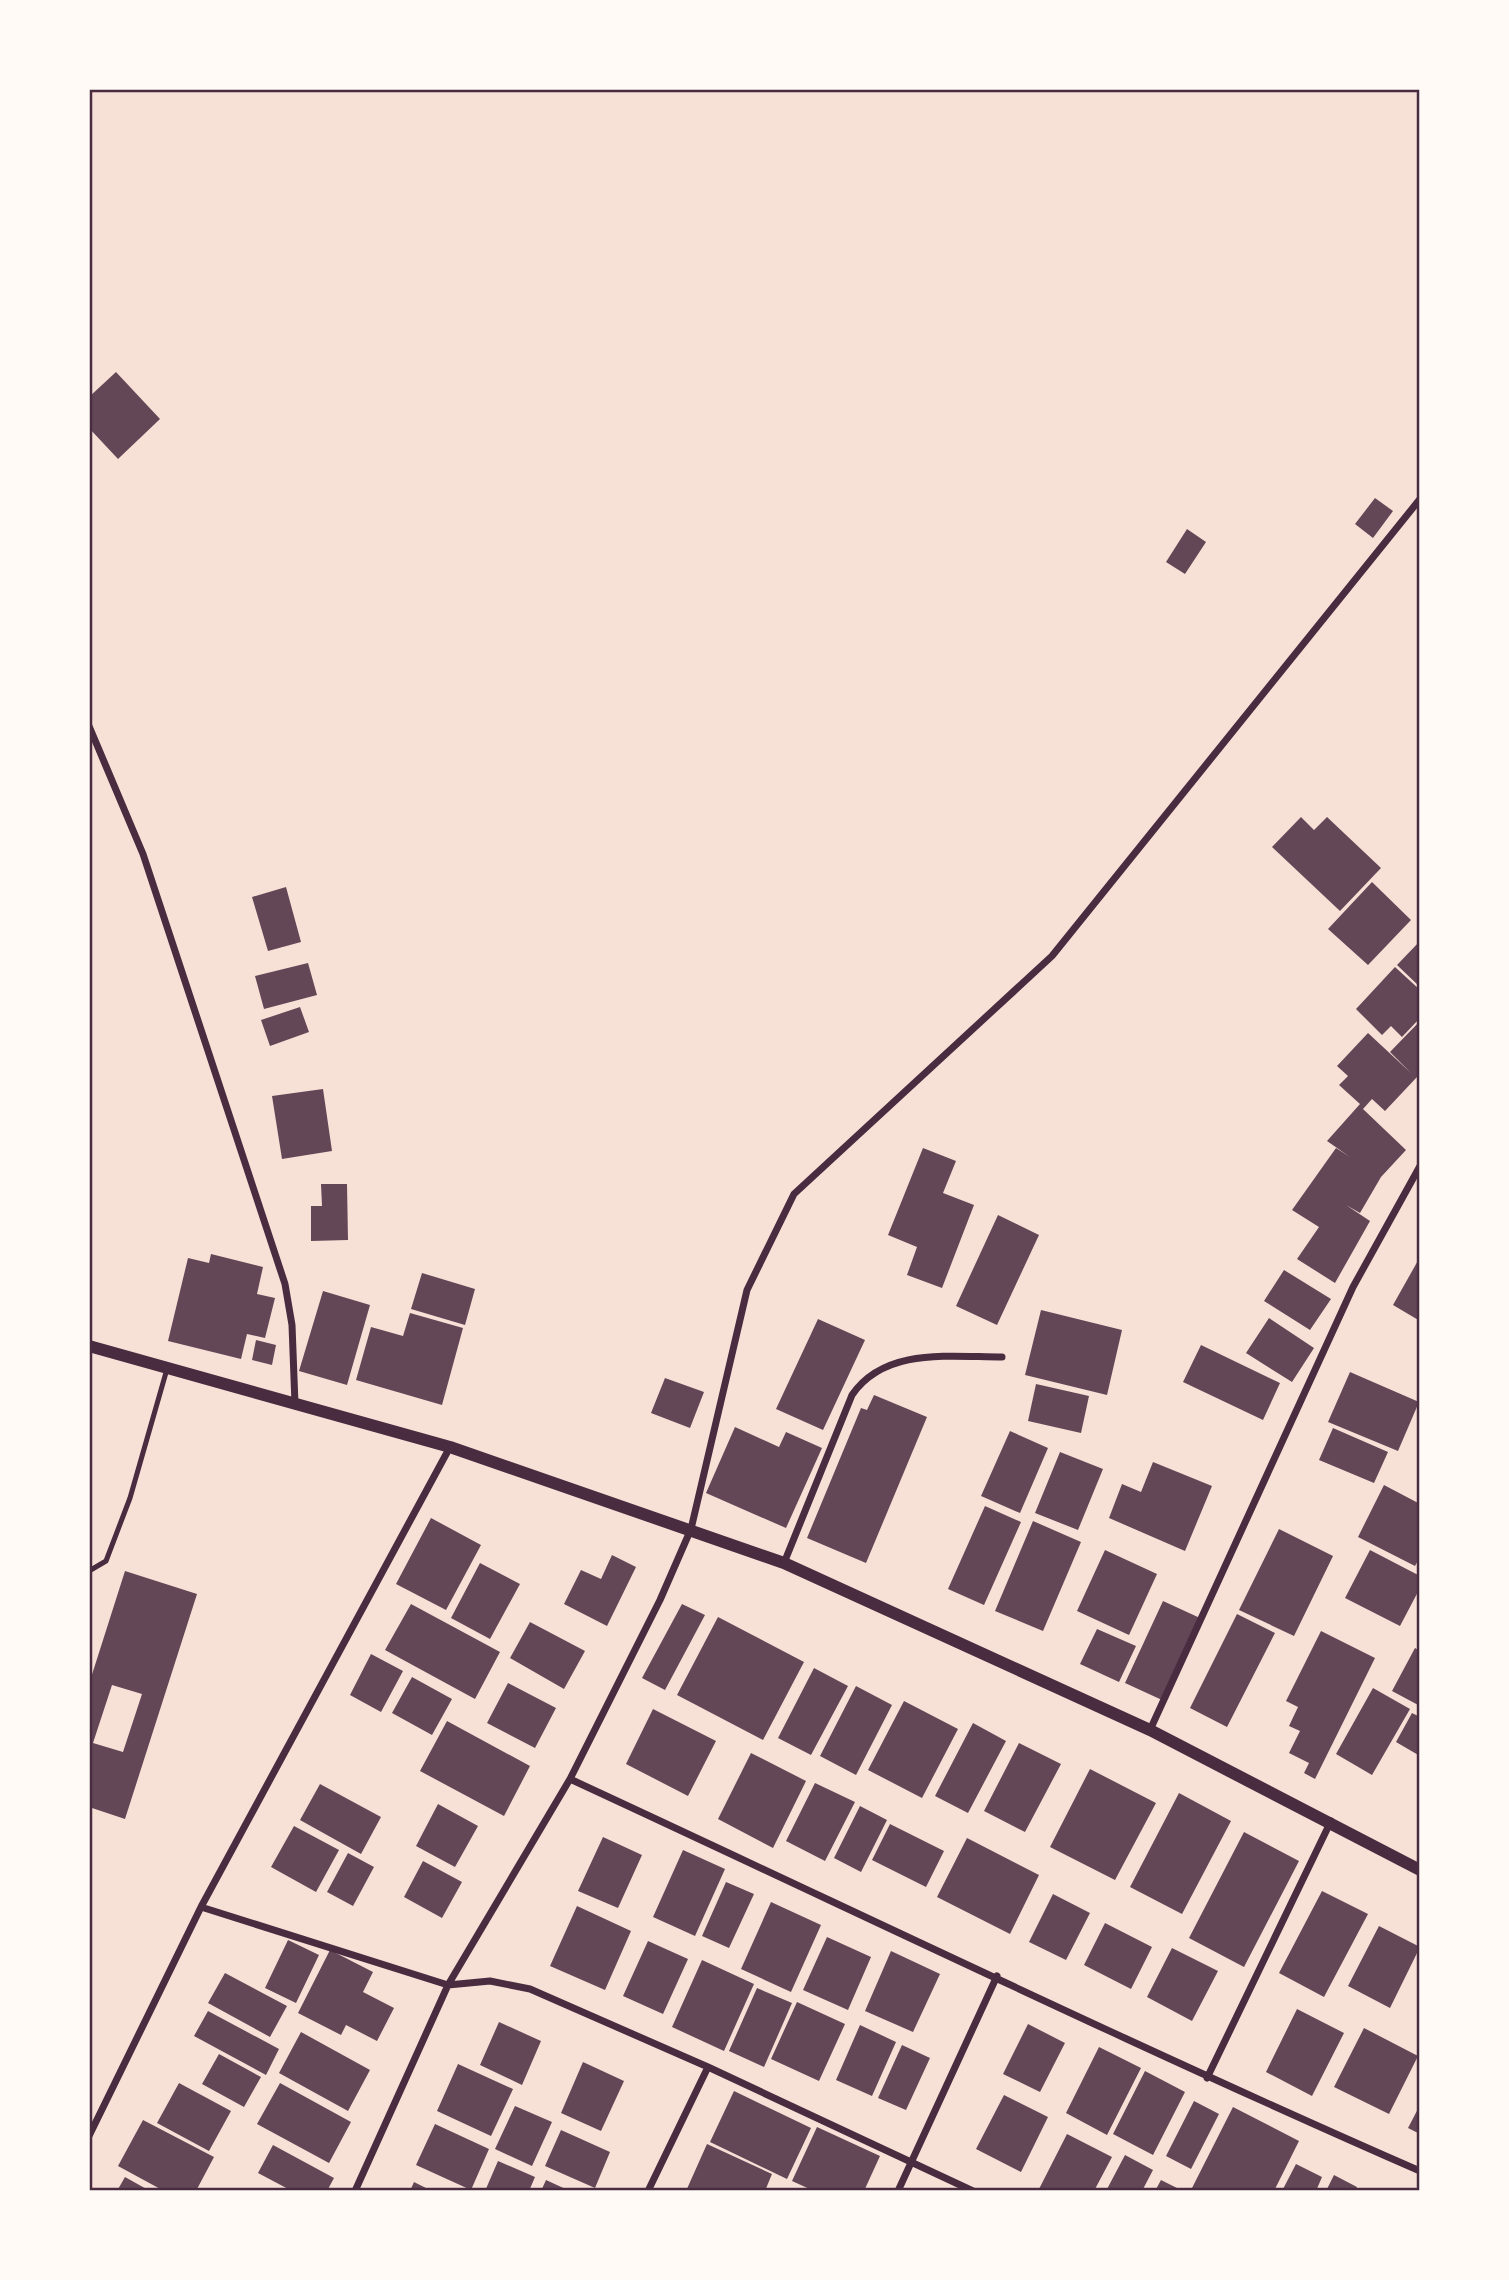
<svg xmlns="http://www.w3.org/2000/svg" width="1509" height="2280" font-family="Georgia,serif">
<rect width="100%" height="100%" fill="#f7e1d7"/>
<path fill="#644757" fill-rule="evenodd" d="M116,372L160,419L118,459L89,428V397Z
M1375,498L1393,511L1373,538L1355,524Z
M1187,529L1206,542L1185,574L1166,562Z
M1301,817L1314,830L1327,817L1381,868L1340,911L1272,847Z
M1372,882L1411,920L1368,965L1328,929Z
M286,887L301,942L268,951L252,897Z
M1420,941V987L1397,965Z
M308,963L317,995L264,1009L255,976Z
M1395,967L1420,990V1018L1402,1037L1391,1026L1382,1035L1356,1009Z
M300,1007L309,1032L270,1046L261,1020Z
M1420,1021V1080L1417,1077L1385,1111L1372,1099L1363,1109L1406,1150L1381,1177L1360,1213L1346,1205L1370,1221L1335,1283L1297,1259L1319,1227L1292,1210L1336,1148L1350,1157L1327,1141L1360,1104L1339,1085L1348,1076L1337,1066L1368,1033L1411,1073L1390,1052Z
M323,1089L332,1151L282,1159L272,1096Z
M923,1148L956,1161L943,1193L974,1205L942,1288L907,1275L917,1247L888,1235Z
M321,1184H347L348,1240L311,1241V1206H322Z
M998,1215L1039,1235L997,1325L956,1306Z
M211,1254L263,1267L257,1294L275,1298L265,1338L247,1334L241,1359L168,1341L188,1258L209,1263Z
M1420,1257V1321L1393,1305Z
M1284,1270L1331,1299L1310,1330L1264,1301Z
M422,1273L475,1289L465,1325L411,1309Z
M323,1291L370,1305L347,1385L299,1371Z
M1041,1310L1122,1330L1107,1395L1025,1375Z
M410,1313L463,1328L442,1405L356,1380L371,1327L403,1336Z
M1269,1318L1314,1348L1292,1382L1246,1353Z
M818,1319L865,1340L823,1430L776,1409Z
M256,1340L276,1345L272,1365L252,1360Z
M1201,1345L1280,1383L1263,1420L1183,1382Z
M1350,1372L1419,1402L1398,1451L1328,1422Z
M665,1378L704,1392L690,1428L651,1413Z
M1036,1384L1089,1396L1081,1433L1028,1421Z
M874,1395L927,1417L866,1563L807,1538L861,1408L867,1410Z
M735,1427L779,1447L786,1432L822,1448L786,1528L706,1493Z
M1333,1428L1388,1452L1374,1483L1319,1460Z
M1010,1431L1048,1448L1020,1513L981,1496Z
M1060,1452L1103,1469L1078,1530L1035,1513Z
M1153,1462L1212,1486L1185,1551L1109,1518L1122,1484L1141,1492Z
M1384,1485L1420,1504V1557L1415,1566L1358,1537Z
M985,1506L1021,1522L984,1605L948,1589Z
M431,1518L481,1545L446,1610L396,1584Z
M1033,1521L1081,1542L1043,1631L995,1611Z
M1279,1529L1333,1556L1294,1636L1239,1610Z
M1105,1550L1157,1574L1129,1635L1077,1611Z
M1370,1550L1420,1576V1588L1400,1626L1345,1598Z
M612,1555L636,1567L607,1626L564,1604L581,1570L601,1579Z
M480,1563L520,1584L490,1639L451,1618Z
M125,1571L197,1594L125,1819L89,1807V1684ZM112,1685L142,1694L123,1752L93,1743Z
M1163,1601L1200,1618L1162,1700L1125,1683Z
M411,1604L500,1652L475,1699L385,1650Z
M682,1604L705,1615L665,1690L642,1678Z
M1237,1614L1275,1633L1227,1727L1190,1708Z
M718,1617L804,1662L763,1740L677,1695Z
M530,1622L585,1651L564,1689L510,1658Z
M1097,1629L1136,1646L1119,1682L1080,1664Z
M1321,1631L1375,1658L1315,1779L1304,1773L1309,1763L1289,1753L1300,1731L1289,1726L1298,1707L1286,1701Z
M1415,1648L1420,1651V1706L1392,1691Z
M371,1654L403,1671L381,1712L350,1695Z
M814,1668L848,1686L811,1755L778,1738Z
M412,1677L452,1699L432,1735L392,1713Z
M508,1683L556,1708L535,1748L487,1723Z
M856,1686L892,1705L856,1775L820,1756Z
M1373,1688L1410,1709L1372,1775L1336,1754Z
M904,1701L958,1729L922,1798L868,1770Z
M653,1709L716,1741L688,1796L626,1764Z
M1412,1713L1420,1717V1756L1396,1742Z
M447,1721L530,1766L504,1816L420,1771Z
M973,1723L1006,1741L968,1813L935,1796Z
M1019,1743L1061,1764L1025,1832L984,1811Z
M751,1753L806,1781L773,1848L718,1819Z
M1090,1769L1156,1803L1115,1880L1050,1847Z
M815,1783L855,1802L825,1861L786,1841Z
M320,1784L381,1817L361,1854L300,1820Z
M1179,1793L1231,1821L1182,1914L1130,1887Z
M438,1804L478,1826L455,1867L416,1846Z
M860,1806L887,1820L861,1872L834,1858Z
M890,1824L944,1851L926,1887L872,1860Z
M294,1826L339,1850L316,1892L271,1867Z
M1244,1832L1299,1861L1244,1967L1189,1938Z
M603,1837L642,1855L618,1908L578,1891Z
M967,1838L1039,1875L1010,1934L937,1897Z
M683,1850L725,1869L695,1936L653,1917Z
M348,1853L374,1867L353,1906L327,1892Z
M423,1861L462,1882L442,1918L404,1897Z
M726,1882L754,1894L729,1948L702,1936Z
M1322,1891L1368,1914L1324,1997L1279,1973Z
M1053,1894L1090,1913L1066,1960L1029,1942Z
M771,1902L821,1925L791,1992L741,1969Z
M577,1906L631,1931L605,1990L550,1966Z
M1105,1923L1152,1947L1131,1989L1084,1965Z
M1379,1926L1420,1947L1390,2008L1348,1986Z
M827,1937L871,1957L848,2010L803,1990Z
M288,1940L319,1955L296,2003L265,1988Z
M648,1941L688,1959L663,2014L623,1996Z
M1172,1948L1218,1971L1192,2021L1147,1997Z
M330,1950L373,1972L363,1992L394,2008L377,2041L346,2025L341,2035L298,2013Z
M891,1951L940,1974L913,2032L865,2011Z
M702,1960L754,1984L724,2051L672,2027Z
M225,1973L287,2006L270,2037L208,2003Z
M757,1988L792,2003L764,2067L729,2051Z
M797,2002L845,2024L819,2081L771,2059Z
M1297,2009L1344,2033L1312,2096L1266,2072Z
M208,2011L279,2049L266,2075L194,2036Z
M499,2022L541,2041L522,2085L480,2065Z
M1028,2024L1065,2043L1040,2092L1003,2074Z
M860,2025L896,2042L872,2096L836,2080Z
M1364,2028L1418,2056L1389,2114L1334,2087Z
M301,2032L370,2070L348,2111L279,2073Z
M902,2045L930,2058L906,2110L878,2098Z
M1099,2047L1141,2068L1107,2135L1066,2113Z
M219,2054L261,2077L244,2107L202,2084Z
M583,2062L624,2081L601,2131L561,2113Z
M458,2064L513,2089L491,2136L437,2111Z
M1145,2071L1185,2092L1153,2155L1113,2134Z
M179,2083L231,2111L209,2151L157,2123Z
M280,2083L351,2122L329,2163L257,2124Z
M734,2091L811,2128L787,2179L710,2142Z
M1004,2095L1048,2117L1021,2172L976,2149Z
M1194,2101L1219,2114L1191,2169L1166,2156Z
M1420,2105V2134L1408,2128Z
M515,2106L552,2122L532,2166L495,2149Z
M1233,2107L1299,2141L1274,2191L1192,2188Z
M143,2120L214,2157L196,2191H164L118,2166Z
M435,2124L489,2149L471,2190L416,2165Z
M817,2127L880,2156L864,2191H814L792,2181Z
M561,2130L610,2152L595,2188L545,2166Z
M1067,2134L1112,2157L1094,2191H1038Z
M707,2144L772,2174L765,2191H686Z
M273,2145L334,2178L327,2191H292L258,2173Z
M1125,2155L1153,2170L1142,2191H1106Z
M498,2161L535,2177L529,2191H485Z
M1296,2164L1322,2177L1316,2191H1282Z
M1334,2175L1357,2187L1355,2191H1326Z
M125,2177L150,2191H117Z
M546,2180L570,2191H541Z
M1161,2180L1183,2191H1155Z
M414,2182L432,2191H410Z"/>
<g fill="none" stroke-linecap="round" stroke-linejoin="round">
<path stroke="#4a2c40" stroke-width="5" d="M89,1571L106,1561L130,1498L167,1369"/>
<path stroke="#4a2c40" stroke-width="7" d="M1420,499L1052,956L794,1194L747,1290L691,1529L660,1600L570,1779C853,1910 1134,2046 1420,2171
M89,726L143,854L285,1284L292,1325L295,1404
M784,1563L852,1395C885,1347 950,1357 1002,1357
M1150,1730L1353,1287L1420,1166
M201,1907L448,1985L490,1981L530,1989L708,2067L973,2191
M1207,2078L1331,1821
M89,2136L201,1907L450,1447
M355,2191L448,1985L570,1779
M648,2191L708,2067
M898,2191L997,1976"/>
<path stroke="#4a2c40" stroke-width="12" d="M89,1346L450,1447L784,1563L1150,1730L1420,1870"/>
</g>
<rect width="1509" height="2280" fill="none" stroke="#fffaf5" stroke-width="182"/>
<rect x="91" y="91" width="1327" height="2098" fill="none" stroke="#4a2c40" stroke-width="2.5"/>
</svg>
